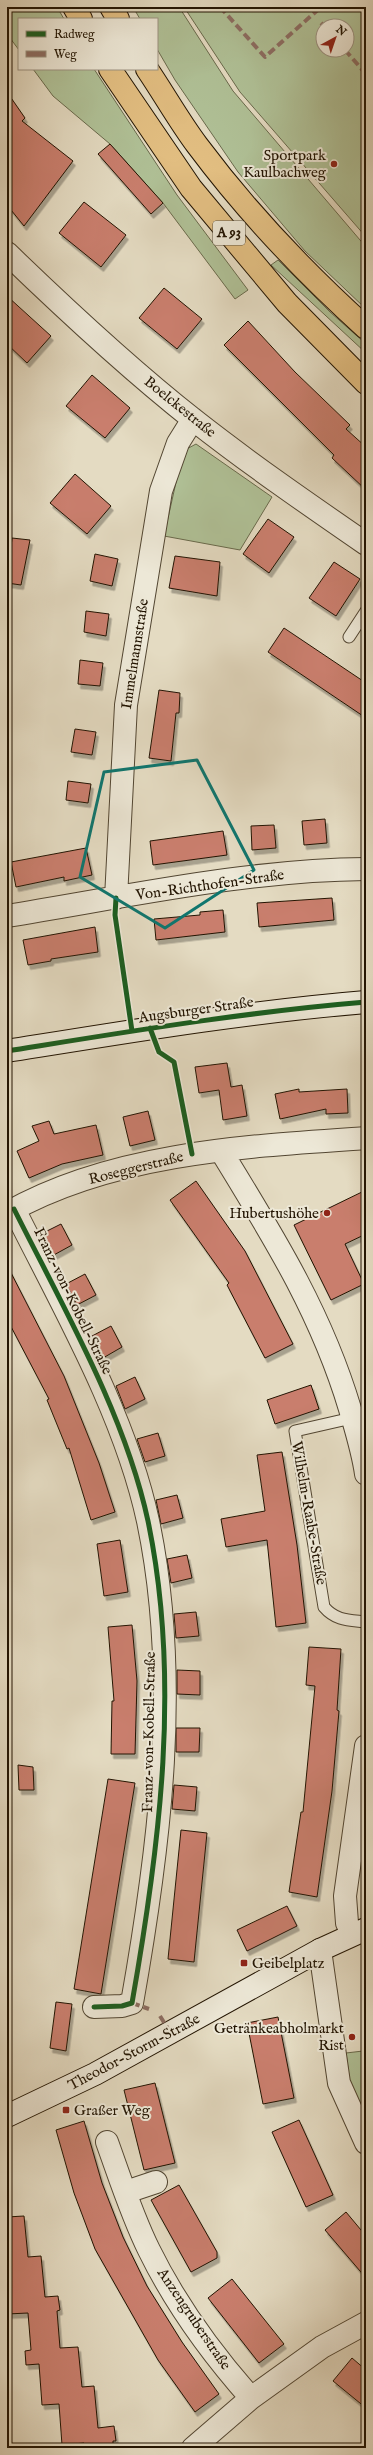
<svg xmlns="http://www.w3.org/2000/svg" width="373" height="2455" font-family="'IM FELL English',serif">
<defs>
<filter id="shadow"><feDropShadow dx="2.5" dy="4.5" stdDeviation="0" flood-color="#0004"/></filter>
</defs>
<rect width="100%" height="100%" fill="#e4dbc2"/>
<filter id="stains"><feTurbulence type="fractalNoise" baseFrequency=".005" numOctaves="4"/><feColorMatrix values="0 0 0 0 .2 0 0 0 0 .09 0 0 0 0 .02 0 0 0 .5 -.17"/></filter>
<radialGradient id="worn" r=".72"><stop offset=".6" stop-color="#630" stop-opacity="0"/><stop offset="1" stop-color="#630" stop-opacity=".3"/></radialGradient>
<path fill="#b0c197" stroke="#696a4c" fill-rule="evenodd" d="M7,7H57L64,19H19V50L7,34Z
M133,7H179L233,91L366,247V309L305,251L238,172L175,80L157,49V19H140Z
M184,7H366V237L240,92ZM323,26H347V50H323Z
M33,69H94L177,195L248,290L235,299L163,203L110,144L53,96Z
M278,260L330,312L366,344V353L271,265Z
M196,444L272,497L240,550L164,536L183,451Z
M363,2051L366,2073V2118L350,2084L346,2053Z"/>
<path fill="#c97e6d" stroke="#221402" filter="url(#shadow)" d="M7,92L25,118L22,121L73,161L24,226L7,205Z
M110,144L163,203L151,214L98,154Z
M84,202L126,235L101,267L59,233Z
M164,288L202,319L177,349L139,318Z
M7,296L51,336L27,363L7,344Z
M248,321L295,372L350,425L346,429L366,447V490L332,458L334,455L224,345Z
M92,375L130,408L105,438L66,406Z
M75,474L111,506L87,534L50,503Z
M268,519L294,537L269,573L243,554Z
M12,538L30,540L21,585L7,583Z
M95,554L118,559L112,586L90,581Z
M175,556L220,562L217,596L169,588Z
M334,562L360,579L336,616L309,598Z
M86,611L109,614L106,636L84,632Z
M284,628L366,683V718L268,652Z
M80,660L103,663L100,686L78,684Z
M159,690L180,693L179,713H176L171,761L149,758Z
M75,729L96,732L92,755L71,752Z
M68,781L91,784L88,803L66,800Z
M325,819L327,843L304,845L302,821Z
M274,825L276,848L252,850L251,826Z
M223,831L227,855L153,865L150,841Z
M86,848L92,875L64,881V877L16,887L11,862Z
M332,898L334,920L259,927L257,903Z
M223,910L225,932L156,940L154,919L200,915V912Z
M95,927L98,952L51,959V961L28,965L23,940Z
M227,1063L231,1087L242,1085L247,1116L223,1120L219,1090L199,1093L195,1067Z
M299,1089V1092L347,1089L348,1113L326,1114V1109L280,1119L275,1094Z
M148,1111L155,1140L130,1146L123,1117Z
M49,1121L54,1134L96,1125L103,1155L62,1164L29,1178L17,1151L39,1141L32,1126Z
M196,1181L245,1251L293,1344L265,1358L227,1285L229,1283L170,1200Z
M366,1190V1234L345,1244L364,1284L331,1300L294,1225Z
M61,1224L72,1245L52,1256L41,1234Z
M7,1265L64,1376L99,1463L115,1512L91,1520L69,1448L67,1449L47,1400L49,1399L7,1319Z
M85,1274L96,1295L77,1305L66,1284Z
M111,1326L122,1347L103,1358L92,1336Z
M135,1377L145,1399L125,1409L116,1386Z
M311,1385L319,1409L275,1424L267,1400Z
M158,1433L165,1456L145,1462L137,1439Z
M282,1452L297,1545L306,1623L276,1627L267,1540L226,1547L221,1519L265,1511L257,1455Z
M177,1495L183,1518L161,1524L156,1500Z
M120,1540L128,1592L104,1596L97,1544Z
M187,1555L192,1578L171,1583L167,1559Z
M196,1612L199,1636L176,1638L174,1614Z
M132,1625L137,1681L135,1754H111L112,1701H114L108,1627Z
M309,1647L341,1649L337,1710L339,1711L332,1791L317,1897L289,1892L301,1812H303L315,1686L306,1685Z
M177,1670L200,1671V1695L177,1694Z
M176,1728H200L199,1752H176Z
M18,1765L33,1767L34,1790H19Z
M108,1779L135,1783L101,1994L74,1989Z
M174,1785L197,1787L195,1811L172,1809Z
M181,1830L207,1833L194,1962L168,1959Z
M287,1906L297,1926L247,1951L237,1930Z
M56,2002L72,2004L66,2051L50,2048Z
M278,2017L294,2098L263,2104L247,2023Z
M155,2083L175,2163L144,2170L124,2090Z
M299,2120L333,2195L306,2207L272,2132Z
M84,2121L102,2183L123,2237L147,2286L182,2342L219,2394L195,2412L158,2360L95,2249L74,2193L56,2130Z
M179,2185L217,2252V2258L191,2272L151,2200Z
M346,2212L366,2236V2278L325,2230Z
M24,2216L28,2257L41,2256L45,2297L58,2296L60,2310L57,2311L60,2348L78,2347L82,2387L94,2386L98,2428L114,2426L116,2441H113V2448H85L84,2443L62,2445L59,2404L42,2405L39,2364L26,2365L25,2351L31,2350L28,2313L7,2314V2217Z
M232,2279L284,2344L259,2363L208,2298Z
M352,2358L366,2370V2408L333,2381Z"/>
<g fill="none" stroke-linecap="round" stroke-linejoin="round">
<defs>
<path id="lane" d="M349,637L366,611
M352,1418L295,1431L324,1607C336,1621 349,1620 366,1622"/>
<path id="street" d="M7,253C67,311 128,368 194,420C250,464 308,504 366,544
M116,898L126,705L161,491L178,443L193,419
M7,916C125,897 246,870 366,869
M221,1151C273,1236 321,1312 350,1409C356,1430 363,1452 366,1474
M14,1209C63,1307 125,1414 148,1521C181,1679 160,1845 132,2003L122,2006L94,2007
M7,1213C112,1153 248,1146 366,1138
M352,1934L347,1923L345,1896L366,1746
M320,1950L339,2083L366,2143
M107,2142C120,2178 132,2216 149,2250C175,2303 212,2354 251,2398
M126,2192L156,2182
M193,2448L251,2398L322,2347L366,2323"/>
<path id="secondary" d="M7,1051C126,1032 245,1012 366,1002
M7,2116L95,2074L320,1950L366,1929"/>
<path id="highway" d="M74,7L81,19
M111,7L118,19
M110,69L191,188L287,303L366,383
M147,69C164,94 179,121 197,145C247,212 304,272 366,328"/>
</defs>
<use href="#lane" stroke="#524632" stroke-width="13"/>
<use href="#street" stroke="#524632" stroke-width="24"/>
<use href="#secondary" stroke="#221402" stroke-width="24"/>
<use href="#highway" stroke="#221402" stroke-width="24"/>
<use href="#lane" stroke="#ede8d7" stroke-width="11"/>
<use href="#street" stroke="#ede8d7" stroke-width="22"/>
<use href="#secondary" stroke="#ede8d7" stroke-width="22"/>
<use href="#highway" stroke="#e2be81" stroke-width="22"/>
<path stroke="#8d6e63" stroke-width="4" stroke-dasharray="8 4" stroke-linecap="butt" d="M220,7L265,57L321,7
M321,23L324,26
M345,50L366,74
M132,2003L149,2009
M160,2016L170,2032"/>
<defs>
<path id="cycleway" d="M116,898L115,915L132,1031
M150,1028L159,1052L174,1062L192,1154
M7,1051C126,1032 245,1012 366,1002
M14,1209C63,1307 125,1414 148,1521C181,1679 160,1845 132,2003L122,2006L94,2007"/>
</defs>
<use href="#cycleway" stroke="#ede8d7" stroke-width="8"/>
<use href="#cycleway" stroke="#1b5e20" stroke-width="5"/>
</g>
<path fill="none" stroke="#0f766e" stroke-width="3" stroke-linejoin="round" d="M197,760L254,870L165,928L80,877L104,772Z"/>
<g fill="#8f2418" stroke="#ede8d7" stroke-width="1.5">
<circle cx="334" cy="164" r="4"/>
<circle cx="327" cy="1213" r="4"/>
<rect x="240" y="1959" width="8" height="8" rx="2"/>
<circle cx="352" cy="2037" r="4"/>
<rect x="62" y="2106" width="8" height="8" rx="2"/>
</g>
<g text-anchor="middle" dominant-baseline="central" stroke-width="4" stroke-linejoin="round" paint-order="stroke">
<rect fill="#ede8d7" stroke="#5f5442" stroke-width="1" x="213" y="221" width="32" height="24" rx="3"/>
<g font-size="14" font-weight="bold" fill="#221402">
<text x="229" y="233">A 93</text>
</g>
<g font-size="15" fill="#221402" stroke="#ede8d7" text-anchor="end">
<text x="326" y="155">Sportpark<tspan x="326" dy="17">Kaulbachweg</tspan></text>
<text x="319" y="1213">Hubertushöhe</text>
<text x="252" y="1963" text-anchor="start">Geibelplatz</text>
<text x="344" y="2028">Getränkeabholmarkt<tspan x="344" dy="17">Rist</tspan></text>
<text x="74" y="2110" text-anchor="start">Graßer Weg</text>
</g>
<g font-size="15" fill="#221402" stroke="#ede8d7">
<text transform="translate(180 407) rotate(39)">Boelckestraße</text>
<text transform="translate(135 654) rotate(-81)">Immelmannstraße</text>
<text transform="translate(210 885) rotate(-8)">Von-Richthofen-Straße</text>
<text transform="translate(196 1010) rotate(-8)">Augsburger Straße</text>
<text transform="translate(136 1168) rotate(-14)">Roseggerstraße</text>
<text transform="translate(73 1301) rotate(64)">Franz-von-Kobell-Straße</text>
<text transform="translate(309 1513) rotate(80)">Wilhelm-Raabe-Straße</text>
<text transform="translate(149 1732) rotate(-89)">Franz-von-Kobell-Straße</text>
<text transform="translate(134 2052) rotate(-28)">Theodor-Storm-Straße</text>
<text transform="translate(194 2319) rotate(56)">Anzengruberstraße</text>
</g>
</g>
<rect width="373" height="2455" fill="none" stroke="#e4dbc2" stroke-width="24"/>
<rect x="8" y="8" width="357" height="2439" fill="none" stroke="#221402" stroke-width="2"/>
<rect x="12" y="12" width="349" height="2431" fill="none" stroke="#221402"/>
<rect x="18" y="18" width="140" height="52" fill="#ede8d7" stroke="#9c9382"/>
<rect x="26" y="31" width="20" height="6" fill="#1b5e20" stroke="#9c9382"/>
<text x="54" y="38" font-size="12" fill="#221402">Radweg</text>
<rect x="26" y="51" width="20" height="6" fill="#8d6e63" stroke="#9c9382"/>
<text x="54" y="58" font-size="12" fill="#221402">Weg</text>
<g transform="translate(335 38) rotate(40)"><circle r="19" fill="#ede8d7" stroke="#9c9382"/>
<path d="M0-3L7 15L0 10L-7 15Z" fill="#8f2418"/>
<text y="-6" font-size="11" font-weight="bold" text-anchor="middle" fill="#221402">N</text>
</g>
<rect width="100%" height="100%" filter="url(#stains)"/>
<rect width="100%" height="100%" fill="url(#worn)"/>
</svg>
